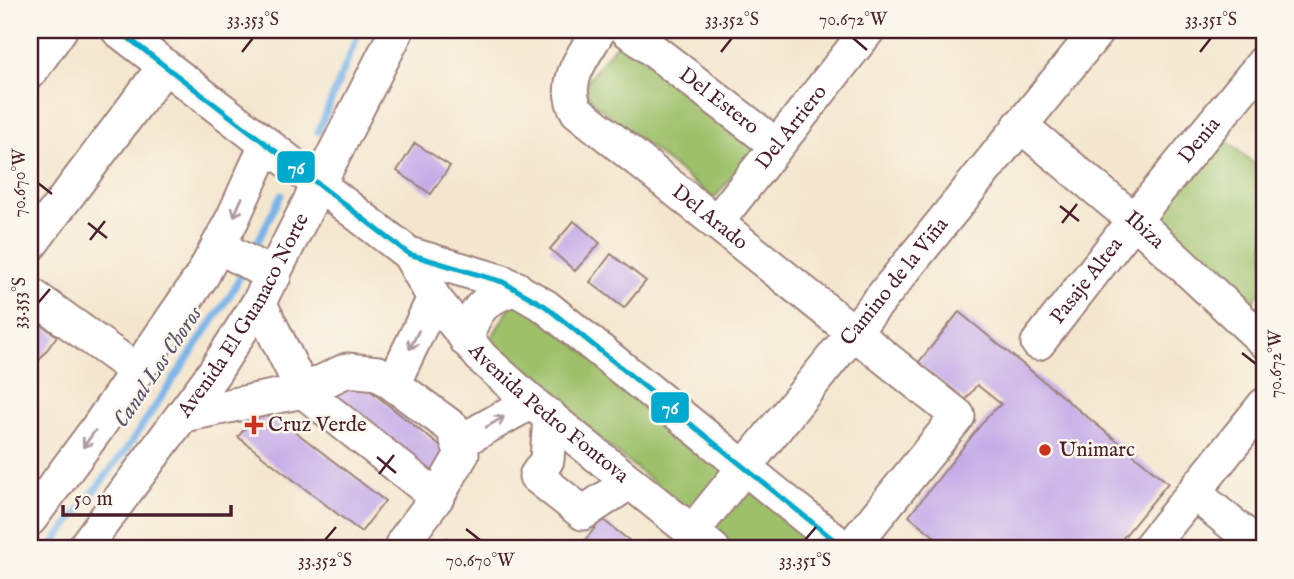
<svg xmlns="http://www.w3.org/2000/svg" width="1294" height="579" font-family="'IM FELL English',serif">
<rect width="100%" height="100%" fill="#fbf7ec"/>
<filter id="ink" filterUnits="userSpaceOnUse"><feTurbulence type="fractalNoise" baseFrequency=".0143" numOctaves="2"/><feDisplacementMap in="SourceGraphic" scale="14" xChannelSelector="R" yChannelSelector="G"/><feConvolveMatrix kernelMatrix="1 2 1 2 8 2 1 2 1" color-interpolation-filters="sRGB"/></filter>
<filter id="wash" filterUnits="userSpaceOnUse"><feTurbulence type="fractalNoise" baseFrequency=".00686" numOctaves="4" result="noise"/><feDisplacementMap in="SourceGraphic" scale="28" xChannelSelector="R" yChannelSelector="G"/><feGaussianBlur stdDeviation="1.57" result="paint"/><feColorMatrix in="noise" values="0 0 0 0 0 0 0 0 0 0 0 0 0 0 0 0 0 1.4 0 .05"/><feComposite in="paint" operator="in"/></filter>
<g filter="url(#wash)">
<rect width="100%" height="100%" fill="#f4e6ce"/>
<path fill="#9dc069" stroke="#74704a" stroke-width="2" d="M620,40L754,148L714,199L594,103L583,86Z
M1217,133L1264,172V287L1251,304L1147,220Z
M516,297L831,549H736L486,347Z"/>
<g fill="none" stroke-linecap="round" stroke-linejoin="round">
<path stroke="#77b3e9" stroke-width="7" d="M318,132L360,30
M251,255L281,195
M49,549L125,451L231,294L244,269"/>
</g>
<g id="blocks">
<path fill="#c4abe8" d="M415,143L450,166L431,194L397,171Z
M574,221L600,243L575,271L550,249Z
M611,254L646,281L624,308L590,282Z
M959,312L1168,483L1114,549H950L909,516L987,417L1001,404L977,385L965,400L918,363Z
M30,317L57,336L30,373Z
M348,373L451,455L434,476L331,394Z
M262,406L385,501L361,532L238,437Z
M602,519L640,549H578Z
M448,538L463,549H439Z"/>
</g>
</g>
<g filter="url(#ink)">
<use href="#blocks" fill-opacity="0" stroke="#9f827c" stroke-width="2"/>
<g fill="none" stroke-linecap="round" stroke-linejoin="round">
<defs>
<g id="minor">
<path d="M118,30L409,254L503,282L545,306L845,549"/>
<path id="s1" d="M599,30C585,54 560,82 577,111L958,416L850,549"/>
<path id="s2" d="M627,30L776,145"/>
<path d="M30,72L60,30"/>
<path id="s3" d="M1020,125L1134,220L1264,341"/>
<path id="s4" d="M716,223L868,30"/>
<path d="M30,245L164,67"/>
<path d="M218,246L274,276"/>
<path id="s5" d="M409,254L434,298L482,358L531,402L713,549"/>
<path d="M30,294L137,371"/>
<path d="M259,302L303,391L437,497"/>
<path d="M467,341C473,309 485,298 516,288"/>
<path id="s6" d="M1038,343L1134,220L1264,62"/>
<path d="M394,382L434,298"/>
<path d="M183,415L303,391L347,370L378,373L453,428L462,454L437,497L404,541"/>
<path d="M550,416L547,460L536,476L583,513L630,482"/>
<path d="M458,443L531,402"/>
<path d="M1194,493L1253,541"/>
<path d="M30,519L96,430L202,276L233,218L266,145"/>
<path id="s7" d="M692,532L1098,30"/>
<path id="s8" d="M83,549L215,371L259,302L397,30"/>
<path d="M1148,549L1264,405"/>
</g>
</defs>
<use href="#minor" stroke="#9f827c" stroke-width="37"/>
<use href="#minor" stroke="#fff" stroke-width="33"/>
<defs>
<path id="bus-1" d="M118,30L409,254L503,282L545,306L845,549"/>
</defs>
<use href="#bus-1" stroke="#fbf7ec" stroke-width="10"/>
<use href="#bus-1" stroke="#00a9ce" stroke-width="5"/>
</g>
<defs><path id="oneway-shaft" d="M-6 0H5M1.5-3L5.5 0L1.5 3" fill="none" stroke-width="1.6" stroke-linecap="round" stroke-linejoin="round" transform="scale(1.75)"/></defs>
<g stroke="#ae9aa0">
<use href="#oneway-shaft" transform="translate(238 207) rotate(114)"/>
<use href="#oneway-shaft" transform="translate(414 340) rotate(116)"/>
<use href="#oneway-shaft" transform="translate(495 422) rotate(-30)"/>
<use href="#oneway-shaft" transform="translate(89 439) rotate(126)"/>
</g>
</g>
<path fill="none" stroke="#4a1f2b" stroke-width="2.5" d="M853,38L867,50M242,52L253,38M721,52L732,38M1200,52L1211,38M38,183L52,194M1060,206L1079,221M88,223L107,238M1062,223L1077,204M90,240L105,221M38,303L50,289M1242,353L1256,364M377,457L396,473M379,474L394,455M466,529L480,540M325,540L336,527M805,540L816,527"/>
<g fill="#c8321e" stroke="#fbf7ec" stroke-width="2.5">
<path d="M250.5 414.5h7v7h7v7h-7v7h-7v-7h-7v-7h7z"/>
<circle cx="1045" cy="450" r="7"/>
</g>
<g text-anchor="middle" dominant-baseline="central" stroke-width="5" stroke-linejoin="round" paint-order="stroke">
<g font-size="21" fill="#4a1f2b" stroke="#fbf7ec">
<text stroke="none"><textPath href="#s2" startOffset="116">Del Estero</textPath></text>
<text stroke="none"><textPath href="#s4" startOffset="122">Del Arriero</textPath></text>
<text stroke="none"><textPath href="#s6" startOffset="259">Denia</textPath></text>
<text stroke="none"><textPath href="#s1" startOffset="259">Del Arado</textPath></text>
<text stroke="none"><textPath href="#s3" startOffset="163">Ibiza</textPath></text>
<text stroke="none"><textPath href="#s7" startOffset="322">Camino de la Viña</textPath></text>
<text stroke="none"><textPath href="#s6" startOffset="79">Pasaje Altea</textPath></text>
<text stroke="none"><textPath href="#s8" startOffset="284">Avenida El Guanaco Norte</textPath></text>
<text stroke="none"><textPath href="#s5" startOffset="214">Avenida Pedro Fontova</textPath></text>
</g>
<g font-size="21" fill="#4a1f2b" stroke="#fbf7ec" text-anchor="start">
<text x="268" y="425">Cruz Verde</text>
<text x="1059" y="450">Unimarc</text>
</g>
<g font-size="23" font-style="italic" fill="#5a536e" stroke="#fbf7ec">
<text transform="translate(158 367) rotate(-56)">Canal Los Choros</text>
</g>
</g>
<g stroke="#fbf7ec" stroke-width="2.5">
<rect x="276" y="150" width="40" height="34" rx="7" fill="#00a9ce"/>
<rect x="650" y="391" width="40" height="33" rx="7" fill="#00a9ce"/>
</g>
<g font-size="19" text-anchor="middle" font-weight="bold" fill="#fff">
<text x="296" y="174">76</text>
<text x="670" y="414">76</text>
</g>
<rect width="1294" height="579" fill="none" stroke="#fbf7ec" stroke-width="77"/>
<path d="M63 505v10h168v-10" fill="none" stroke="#4a1f2b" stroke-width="3.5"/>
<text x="74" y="505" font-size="21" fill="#4a1f2b" stroke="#fbf7ec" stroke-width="5" paint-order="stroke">50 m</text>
<rect x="38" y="38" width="1218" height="502" fill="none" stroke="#4a1f2b" stroke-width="2.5"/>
<g font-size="18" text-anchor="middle" fill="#4a1f2b">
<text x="253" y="25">33.353°S</text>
<text x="732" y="25">33.352°S</text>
<text x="853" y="25">70.672°W</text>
<text x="1211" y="25">33.351°S</text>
<text transform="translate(19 183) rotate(-90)" y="6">70.670°W</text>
<text transform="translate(19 303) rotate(-90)" y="6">33.353°S</text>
<text transform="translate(1275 364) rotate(-90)" y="6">70.672°W</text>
<text x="325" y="566">33.352°S</text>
<text x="480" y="566">70.670°W</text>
<text x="805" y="566">33.351°S</text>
</g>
</svg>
